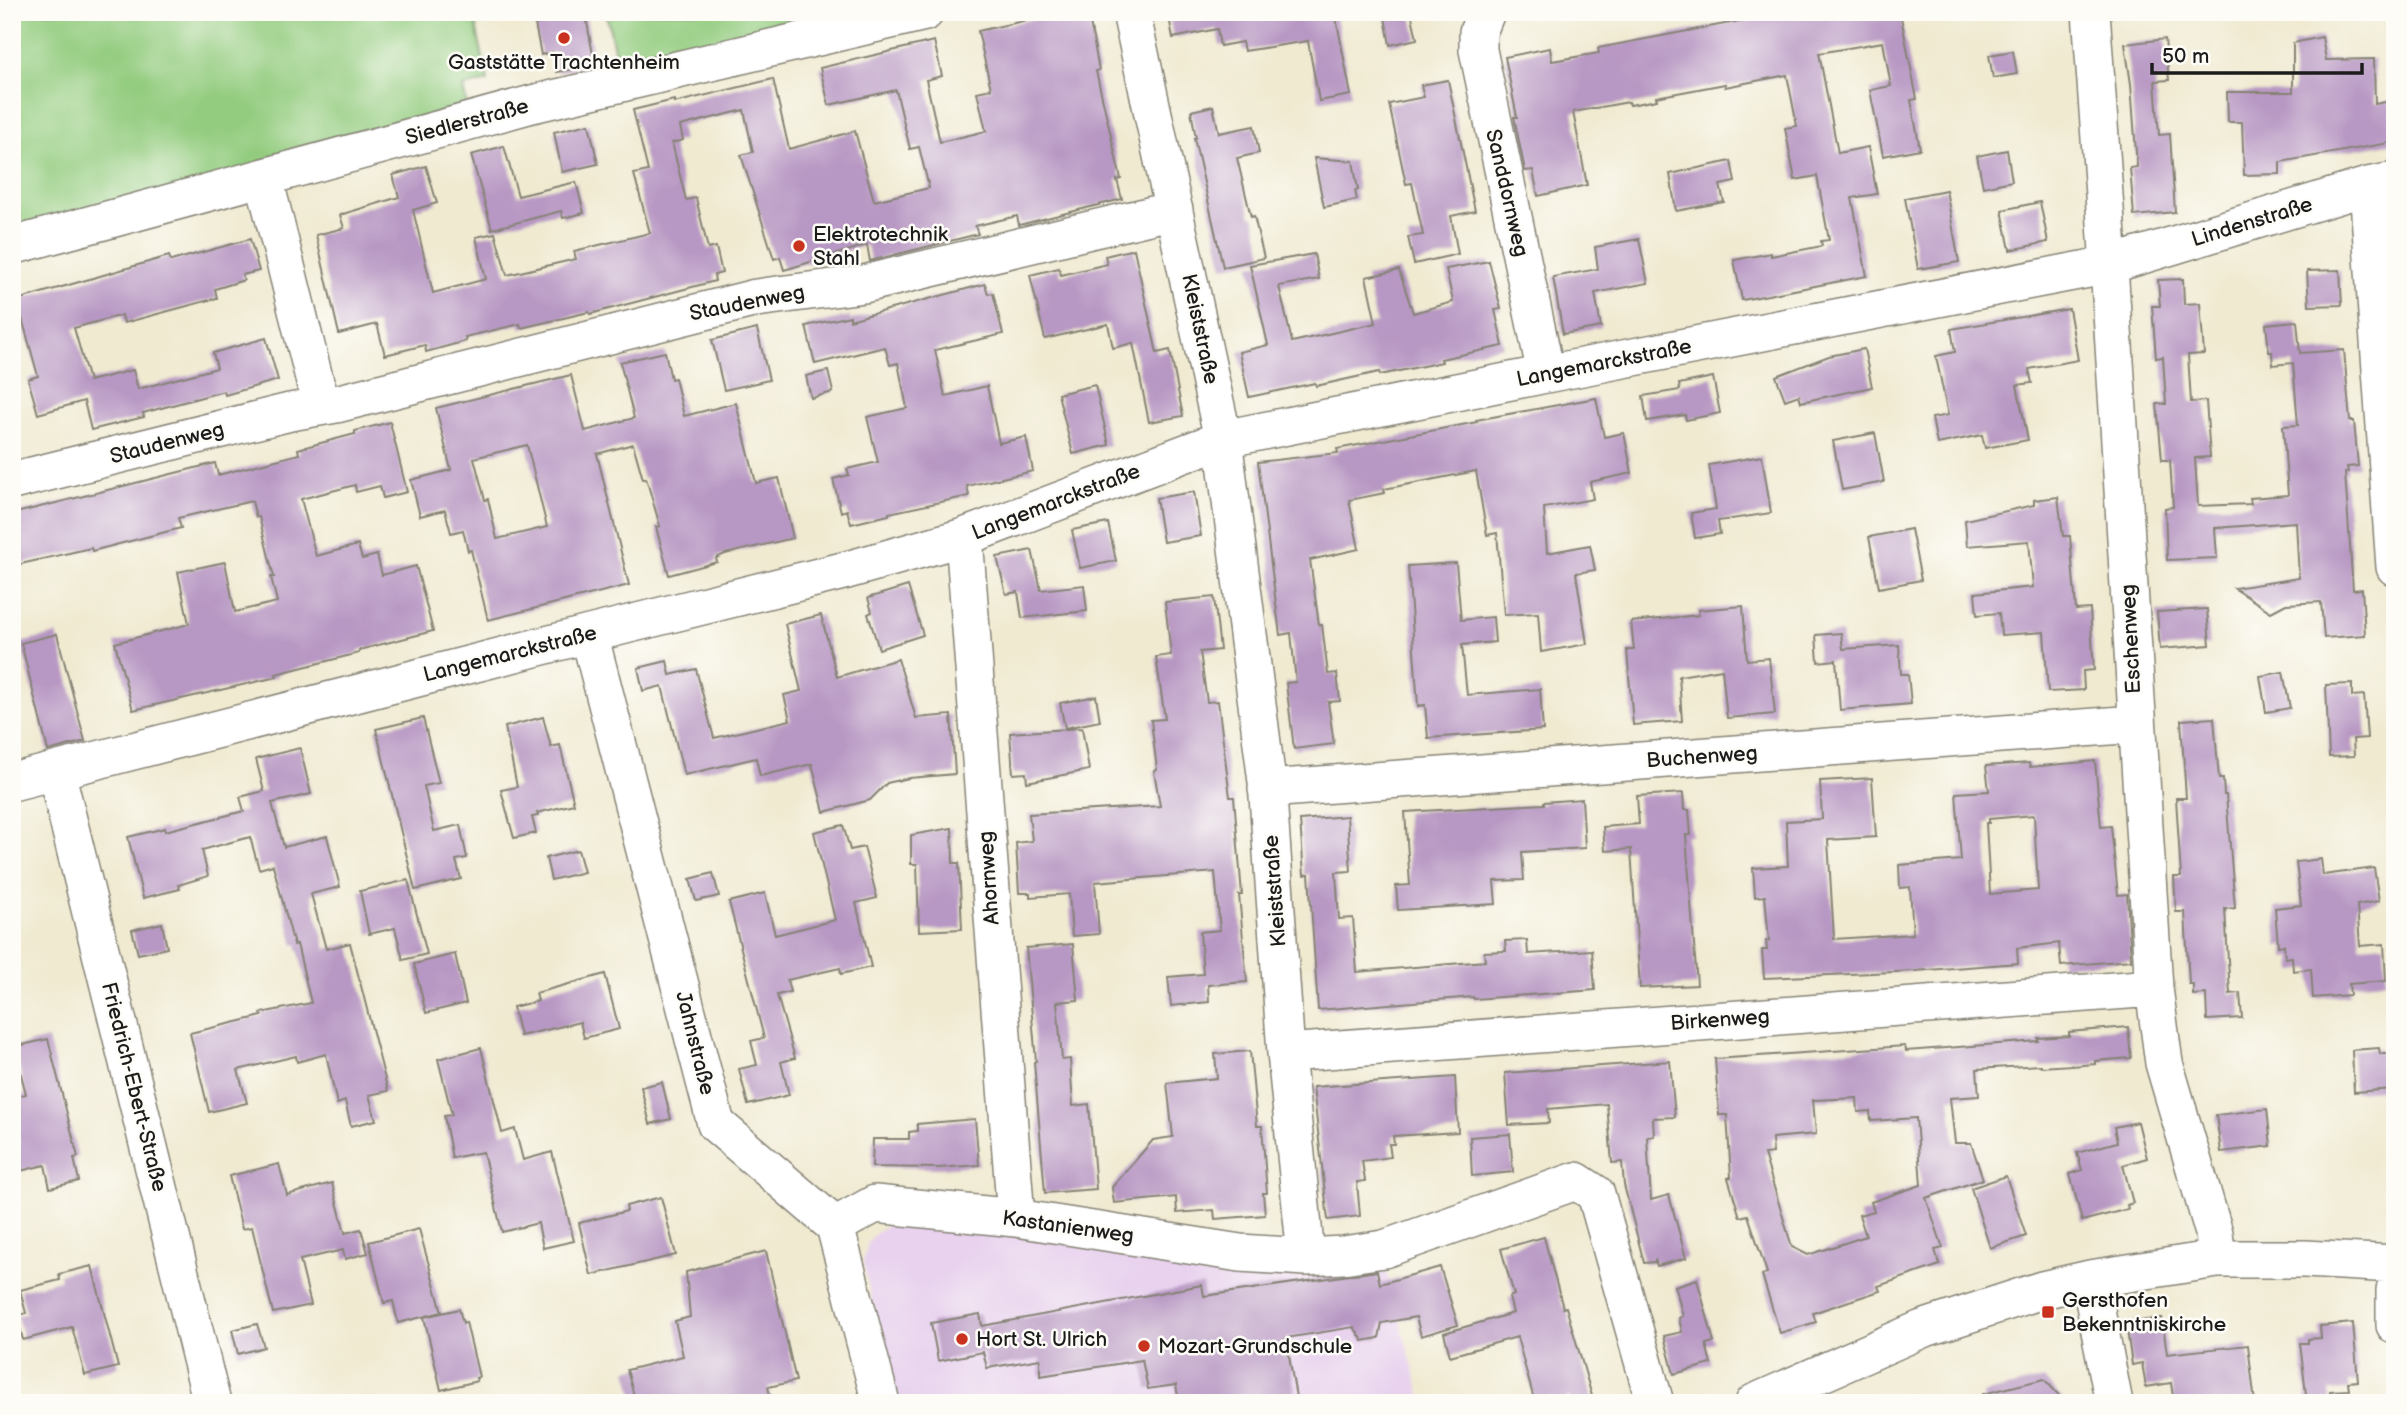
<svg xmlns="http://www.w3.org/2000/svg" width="2407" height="1415" font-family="'Balsamiq Sans',sans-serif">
<rect width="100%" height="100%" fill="#fdfcf7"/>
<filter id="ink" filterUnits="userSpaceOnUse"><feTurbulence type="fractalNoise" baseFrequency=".0143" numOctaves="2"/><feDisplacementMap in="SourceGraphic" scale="14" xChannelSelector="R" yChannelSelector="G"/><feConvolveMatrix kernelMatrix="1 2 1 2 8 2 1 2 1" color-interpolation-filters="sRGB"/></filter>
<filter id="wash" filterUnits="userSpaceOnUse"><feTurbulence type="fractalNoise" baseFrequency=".00686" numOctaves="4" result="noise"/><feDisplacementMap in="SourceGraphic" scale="28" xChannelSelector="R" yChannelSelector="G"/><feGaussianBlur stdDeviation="1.57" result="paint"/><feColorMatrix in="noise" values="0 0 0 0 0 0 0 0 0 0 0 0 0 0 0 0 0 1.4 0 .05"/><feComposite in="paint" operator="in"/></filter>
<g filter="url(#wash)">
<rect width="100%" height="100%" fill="#f0ead1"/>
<path fill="#e8d2ee" d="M902,1220L1297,1275L1383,1260L1423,1403H895L863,1262L868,1243L875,1234L888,1224Z"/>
<path fill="#93cc7f" stroke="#58744e" stroke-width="2" d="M12,12H473L488,81L463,87L467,106L12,234Z
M606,12H855L618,68Z"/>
<g id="blocks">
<path fill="#b797c3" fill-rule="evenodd" d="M546,12H585L595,65L557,72L553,52L541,55L535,24L548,22Z
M1064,12H1088L1099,70L1096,71L1121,179L1117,180L1122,199L1019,225L1017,216L975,226L978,234L870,261L867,245L784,270L780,257L774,259L741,155L753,152L744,110L680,126L683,140L672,143L686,200L696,198L708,249L716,247L722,273L714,275L715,281L590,314L589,312L521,328L520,324L465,337L466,341L426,352L425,345L385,355L377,324L339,334L316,235L344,228L340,215L399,197L393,175L426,166L437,203L413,210L433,293L486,279L476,237L495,233L507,275L576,259L574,251L650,233L634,174L648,171L633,110L674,100V103L773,79L789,149L855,131L874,201L929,188L919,147L910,149L896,90L829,105L820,68L934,41L942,76L926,80L940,142L986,131L977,92L991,89L978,31Z
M1168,12H1335L1351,95L1319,101L1308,41L1244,51L1242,42L1220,46L1217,29L1173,38Z
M1384,12H1411L1417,39L1390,45Z
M1788,12H1900L1917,99L1911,100L1920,149L1883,156L1870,90L1891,86L1883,42L1819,53L1838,153L1868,147L1877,194L1852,198L1867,276L1742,300L1734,260L1771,253V256L1822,246L1821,241L1829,240L1817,176L1795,180L1785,128L1797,126L1787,75L1725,87V84L1656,97L1657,100L1630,105L1629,102L1573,112L1587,185L1538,196L1533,170L1525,171L1514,117H1517L1505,57L1550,48L1552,61L1599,53L1598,48Z
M2322,37L2326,60L2374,59L2375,104L2395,100V142L2280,162V174L2244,175L2242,122H2228L2227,92H2293V43Z
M2165,39L2169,80L2155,81L2159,135L2170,134L2175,212L2134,216L2130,168L2137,167L2131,84L2125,44Z
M2013,51L2017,74L1993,78L1989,55Z
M1448,80L1475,211L1451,216L1458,254L1414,264L1408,237L1423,235L1412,183L1406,184L1389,104L1424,97L1421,85Z
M1213,106L1219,133L1254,126L1259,153L1237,158L1251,217L1254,216L1264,258L1223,267L1194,138H1196L1191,111Z
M589,124L598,164L562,172L554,132Z
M504,146L518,196L576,182L584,213L563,218L561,211L492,229L471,155Z
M2007,150L2012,181L1983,187L1977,156Z
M1314,158L1353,161L1358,190L1355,191L1357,200L1324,207Z
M1731,161L1735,182L1720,185L1724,202L1676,211L1670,174Z
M1946,190L1959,262L1918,269L1905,198Z
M2040,202L2048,242L2010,250L2002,210Z
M250,239L259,271L242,275L244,280L215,289L217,298L124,323L122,315L74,328L89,381L133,370L138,389L217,368L213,353L266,338L278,380L225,395L224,391L143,413L144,417L91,430L84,401L38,414L28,379L38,376L17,300L169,256L171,261Z
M1639,239L1648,283L1595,293L1601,327L1563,334L1553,277L1598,269L1595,247Z
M1134,249L1157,353L1170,350L1183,416L1149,422L1133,343L1113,348L1108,324L1045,339L1030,275L1059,268L1061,275L1107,264L1105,256Z
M1314,254L1319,279L1279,286L1292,342L1376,323L1366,277L1399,270L1413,313L1453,302L1446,269L1489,261L1501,309L1495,310L1503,346L1441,359L1442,362L1380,375L1379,372L1316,386L1315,383L1249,397L1239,352L1268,345L1250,265Z
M2340,270L2342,305L2309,306L2307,271Z
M2183,279L2184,304L2200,303L2204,354L2188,355L2191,402L2206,401L2210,457L2195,458L2198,506L2251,504L2250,498L2288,495L2283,426L2298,425L2293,363L2273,365L2272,352H2269L2266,324L2297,321L2300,353L2344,350L2350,421H2354L2358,466L2347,467L2348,472L2345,473L2353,590L2362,589L2365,635L2324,638L2321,602L2286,604L2271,612L2234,588L2299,578L2296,522L2215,528L2217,558L2167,560L2165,508L2173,507L2170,460H2162L2157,404H2166L2163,357L2156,358L2152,306H2160L2158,280Z
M985,284L988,294L993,293L1003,334L935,350L945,396L987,386L999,443L1026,437L1033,471L967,486L969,496L889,513V515L851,524L847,510L841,512L833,479L849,475L847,469L878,462L867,417L907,408L898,363L890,365L885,347L815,364L806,326L850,316V320Z
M2069,309L2078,360L2029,369L2032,383L2017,385L2028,440L1985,448L1982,435L1937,444L1932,418L1948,415L1936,356L1955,352L1951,329Z
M757,329L769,380L724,390L712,340Z
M1864,349L1872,387L1801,402L1799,395L1785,400L1776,376L1829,356Z
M665,352L671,379L675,378L684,416L736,403L756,483L779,478L793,538L725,554L716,558L717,562L669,575L656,527L660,526L646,478L643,479L633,444L597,454L629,585L488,620L471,550L468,551L463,530L451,533L445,510L420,516L411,480L451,470L436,408L571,375L585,431L634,418L620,362ZM527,445L547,527L497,539L488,499L485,500L474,458Z
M828,371L833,392L811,398L806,376Z
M1713,377L1720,413L1686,420L1685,415L1647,421L1643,396L1680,390L1679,384Z
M1095,385L1109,445L1073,454L1058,394Z
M1596,398L1604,437L1624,433L1632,473L1590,482L1593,499L1544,508L1547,553L1590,545L1595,570L1576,573L1587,644L1541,652L1538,613L1504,615L1497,533L1487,535L1476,471L1384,489L1385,493L1349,500L1359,549L1310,560L1319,625H1322L1328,674L1337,673L1340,701L1328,702L1334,744L1294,749L1286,683L1296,682L1291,633L1280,635L1258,462L1338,453L1337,449L1477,422L1476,420Z
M390,422L407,492L383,498L380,486L356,492L355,485L301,499L316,556L358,545L362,559L377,555L382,575L416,566L433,631L359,650V653L276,674L277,677L133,710L115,643L189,624L178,572L225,562L235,612L277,602L271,577H274L259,517H256L252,501L178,518L181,528L92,551L91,548L12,566V514L215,463L218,475L299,454L298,449L355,434V431Z
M1875,433L1884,482L1842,490L1833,441Z
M1762,456L1771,513L1718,521L1720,534L1695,538L1691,513L1716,509L1709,465Z
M1194,492L1201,536L1163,542L1156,498Z
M2058,497L2063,536H2070L2076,610L2090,609L2094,670L2083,671L2084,690L2048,692L2044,632L2001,635L1999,613L1977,615L1975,593L2033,587L2029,541L1967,546L1965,520L2034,505V500Z
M1108,523L1116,561L1080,568L1072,530Z
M1911,529L1921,580L1879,588L1869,537Z
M1032,550L1041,590L1084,585L1087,611L1022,618L1018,592L1006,594L997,557Z
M1456,563L1461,620L1493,617L1495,642L1462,645L1467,695L1540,689L1543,730L1428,738L1425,705L1418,706L1408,566Z
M908,586L923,635L879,649L868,614L872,612L868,598Z
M1214,597L1220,650L1200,652L1207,702L1218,701L1230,797H1234L1242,895H1239L1247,982L1208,985L1209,1002L1171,1006L1168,977L1203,974L1200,932L1220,930L1215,872L1095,882L1099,934L1072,936L1069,894L1030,897V893H1019L1016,843L1032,841L1029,814L1160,806L1154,771L1157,770L1151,720L1165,719L1156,657L1171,655L1165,602Z
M1743,606L1747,660L1769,658L1775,714L1727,718L1722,669L1679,676L1682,721L1633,725L1627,650H1634L1631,622L1699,615L1698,610Z
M2207,609L2210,645L2160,649L2157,612Z
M821,615L837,677L898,659L916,718L951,715L955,774L909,778L887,783L870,800L824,812L812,764L760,776L756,758L684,775L662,686L643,691L638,668L667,661L670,675L696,669L714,738L790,720L784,695L801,691L785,624Z
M1841,633L1843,649L1899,645L1901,674H1908L1911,704L1840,710L1836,660L1818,662L1816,635Z
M57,634L85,741L48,751L21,643Z
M2283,672L2290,708L2266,712L2260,676Z
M2352,684V696L2364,695L2367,738L2353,739L2354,756L2329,757L2326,685Z
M1096,696L1100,721L1065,728L1060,703Z
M543,717L551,747L560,745L574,804L537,813L538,816L532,817L536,833L514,838L501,790L517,787L505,727Z
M423,718L439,783L424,786L434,831L460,825L467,858L456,860L461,879L415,890L376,729Z
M2214,718L2219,779H2223L2224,795H2226L2235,908L2225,909L2230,994L2240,993L2242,1018L2207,1020L2206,994L2193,995V984H2189L2185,912H2176L2174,877H2181L2176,798H2186L2181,720Z
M1082,728L1089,770L1027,782L1026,773L1013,774L1010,733Z
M300,748L311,794L272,803L284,847L327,836L340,887L311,894L326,949L350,943L388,1091L369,1095L376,1120L351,1126L345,1101L337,1104L326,1054L297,1062L296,1056L238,1070L247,1103L209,1112L190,1033L262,1016L261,1013L311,1003L297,944L294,945L273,865L259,869L250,837L202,850L208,876L178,885L180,889L143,898L128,837L165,828V831L244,811L240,797L264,791L256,759Z
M2095,761L2101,827L2111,826L2118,895L2127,894L2131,960L2061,966L2059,943L2017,948L2018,963L1915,971L1764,978L1762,950H1767L1766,941H1769L1765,896L1755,897L1753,868L1788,866L1786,821L1822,819L1820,781L1872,778L1876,837L1828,840L1834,939L1913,934L1910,887L1900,888L1899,865L1961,860L1956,793L1989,791L1986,766L2029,763L2030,767ZM2034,815L2038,890L1990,894L1986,823H1989V819Z
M1683,793L1684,810H1689L1691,835H1686L1697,985L1640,988L1631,849L1605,851L1603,827L1639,824L1637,796Z
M1582,799L1585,848L1522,852L1524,880L1494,881L1496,904L1398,910L1396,886L1410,885L1405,812L1544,804V802Z
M1347,816L1351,871L1336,872L1339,919L1353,918L1357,972L1485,961L1484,952L1506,951L1505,941L1527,940L1528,954L1592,950L1595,990L1474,999L1473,997L1318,1010L1309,874L1304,875L1300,820Z
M843,825L850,850L864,847L877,898L856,903L871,967L841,974L840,968L787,980L790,992L777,995L795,1058L781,1062L789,1095L748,1105L739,1069L757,1065L751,1041L764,1038L729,902L765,893L775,935L835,920L814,832Z
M952,828L953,863H959L962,929L919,931L917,864H911V835Z
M578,850L584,872L551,880L546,858Z
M2321,859L2323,875L2374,868L2379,901L2357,905L2360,946L2384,944L2386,981L2349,984L2350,995L2313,998L2311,969L2293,971L2292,957L2285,958L2284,945L2278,946L2275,908L2301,905L2296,862Z
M713,873L719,896L696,901L690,879Z
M408,880L427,954L403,960L395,928L369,934L360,891Z
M162,923L167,948L138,954L132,930Z
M1073,944L1078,1000L1057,1002L1062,1060L1070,1059L1073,1106L1089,1104L1096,1189L1045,1193L1034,1062L1036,1061L1026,948Z
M455,954L466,1003L426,1013L414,964Z
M605,974L619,1029L584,1038L580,1022L520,1036L513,1007L538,1001L536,993Z
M2128,1027L2131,1058L2095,1061V1064L2072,1066V1065L2041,1067V1065L1977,1069L1979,1096L1950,1098L1955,1143H1971L1983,1179L1926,1198L1943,1248L1935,1250L1940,1265L1878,1286L1880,1291L1813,1313L1816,1322L1780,1333L1762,1275L1767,1273L1748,1215L1740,1217L1728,1178L1731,1177L1727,1115H1719L1715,1059L1905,1046L1906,1051L2038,1041V1038L2069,1036V1032ZM1857,1098L1858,1112L1870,1111L1871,1121L1916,1118L1921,1185L1871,1202L1874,1211L1859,1215L1866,1236L1808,1255L1792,1247L1764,1154L1773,1153L1772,1138L1816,1134L1813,1100Z
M48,1039L78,1157L74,1158L79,1181L50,1188L45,1165L12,1173V1147L20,1145L12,1116V1097L26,1094L14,1047Z
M481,1048L502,1133L515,1129L523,1160L552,1152L574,1241L543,1248L538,1223L502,1232L483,1152L452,1158L444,1116L452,1115L438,1059Z
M2379,1048L2380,1054H2390L2393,1089L2354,1092L2352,1050Z
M1250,1051L1257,1126H1262L1267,1193H1263L1265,1215L1215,1219L1214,1210L1177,1213L1176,1197L1114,1203L1112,1187L1153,1140L1173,1137L1167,1083L1217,1078L1215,1054Z
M1670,1061L1675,1117L1653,1118L1654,1136L1647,1137L1651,1200L1669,1195L1686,1258L1657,1266L1655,1259V1262L1644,1263L1624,1185L1622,1162L1612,1163L1607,1104L1548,1109L1549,1123L1509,1125L1505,1073Z
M1455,1077L1458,1132L1393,1136L1394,1144H1389L1391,1157L1362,1161L1365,1181L1357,1182L1360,1216L1328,1220L1313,1087Z
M662,1082L671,1119L650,1124L641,1087Z
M2267,1109L2271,1146L2221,1152L2216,1115Z
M975,1119L979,1165L939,1168L872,1167L873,1139H909V1132L917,1131V1124Z
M2138,1122L2147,1158L2123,1165L2133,1203L2127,1205L2128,1209L2082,1221L2070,1174L2082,1170L2077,1153L2117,1142L2114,1127Z
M1510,1134L1513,1172L1472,1176L1470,1137Z
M279,1164L287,1195L332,1183L345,1233L361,1229L368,1253L345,1259L343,1250L300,1260L311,1305L273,1313L252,1227L242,1229L229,1176Z
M2006,1176L2026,1236L1990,1248L1971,1188Z
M661,1197L676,1255L591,1275L579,1223L627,1211L626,1206Z
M419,1229L442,1312L398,1323L393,1301L384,1303L369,1242Z
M1544,1237L1563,1308L1566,1307L1594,1403H1571L1570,1397L1551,1403H1535L1517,1337L1450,1356L1444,1333L1513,1313L1509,1297L1514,1295L1501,1249Z
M766,1251L796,1381L768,1387L772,1403H636L627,1370L683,1356L675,1321L690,1317L686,1272Z
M92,1266L118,1367L85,1375L72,1327L23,1340L17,1316L26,1313L20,1290L60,1280L59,1274Z
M1440,1267L1458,1325L1421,1336L1416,1317L1382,1323L1379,1338L1363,1341L1354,1327L1286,1338L1297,1403H1179L1176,1385L1148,1389L1142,1360L1040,1376V1359L987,1368L983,1352L938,1361L931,1323L980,1314L982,1326L1202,1285L1204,1296L1377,1271L1380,1284Z
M1697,1279L1714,1342L1706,1344L1711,1364L1674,1374L1664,1336L1682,1332L1679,1318L1683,1316L1675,1286Z
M459,1309L463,1323L466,1322L479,1377L476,1378L477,1381L441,1390L424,1317Z
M2162,1318L2167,1354L2248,1345L2255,1403H2174L2171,1383L2146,1387L2142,1363L2132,1365L2126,1323Z
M2353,1323L2358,1381L2348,1382L2349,1390L2330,1391L2331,1403H2307L2300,1343H2308V1339L2321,1338L2320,1326Z
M257,1324L264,1347L238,1354L232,1330Z
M2044,1379L2066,1403H1984L1983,1394Z"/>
</g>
</g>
<g filter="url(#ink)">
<use href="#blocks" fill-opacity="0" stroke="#868376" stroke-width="2"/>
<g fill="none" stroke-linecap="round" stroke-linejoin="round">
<defs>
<path id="minor" d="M1131,12L1223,439L1267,782L1286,1053L1306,1257
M1486,12L1478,32V50L1546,374
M2091,12L2109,265L2154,988L2164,1063L2214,1233L2217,1259
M264,178L321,406
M2368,186L2395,567
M12,246L532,104L925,12
M12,481L290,412L336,404L756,298L864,284L1174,210
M964,537L1016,1218
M589,634L716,1124L835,1226L881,1403
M56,771L212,1403
M12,782L589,634L847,570L964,537L1223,439L1546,374L2109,265L2368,186L2395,181
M1267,789L2136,724
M1286,1053L2154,988
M835,1226L875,1204L1016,1218L1240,1253L1306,1257L1343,1255L1384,1249L1576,1181L1596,1194L1655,1403
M2090,1279L2114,1403
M2395,1290V1325
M1754,1403L1922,1329L2042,1290L2090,1279L2217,1259H2305L2395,1264"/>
</defs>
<use href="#minor" stroke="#868376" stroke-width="40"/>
<use href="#minor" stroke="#fff" stroke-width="37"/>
</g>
</g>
<g fill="#c8321e" stroke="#fdfcf7" stroke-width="2.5">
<circle cx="564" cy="38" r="7"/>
<circle cx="799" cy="246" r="7"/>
<rect x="2041" y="1305" width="14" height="14" rx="3.5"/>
<circle cx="962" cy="1339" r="7"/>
<circle cx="1144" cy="1346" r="7"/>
</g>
<g text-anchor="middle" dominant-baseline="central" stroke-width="5" stroke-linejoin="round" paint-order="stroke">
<g font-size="21" fill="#1c1c1c" stroke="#fdfcf7" text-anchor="start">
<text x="564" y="62" text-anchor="middle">Gaststätte Trachtenheim</text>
<text x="813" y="234">Elektrotechnik<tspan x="813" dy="24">Stahl</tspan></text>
<text x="2062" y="1300">Gersthofen<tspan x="2062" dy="24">Bekenntniskirche</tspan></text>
<text x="976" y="1339">Hort St. Ulrich</text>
<text x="1158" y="1346">Mozart-Grundschule</text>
</g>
<g font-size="21" fill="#1c1c1c" stroke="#fdfcf7">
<text transform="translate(467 122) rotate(-15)">Siedlerstraße</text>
<text transform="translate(1507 193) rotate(77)">Sanddornweg</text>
<text transform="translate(2252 222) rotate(-17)">Lindenstraße</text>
<text transform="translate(747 303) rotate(-11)">Staudenweg</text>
<text transform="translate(1200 329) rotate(78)">Kleiststraße</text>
<text transform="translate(1604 363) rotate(-11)">Langemarckstraße</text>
<text transform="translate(167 443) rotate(-14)">Staudenweg</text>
<text transform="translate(1056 502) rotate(-21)">Langemarckstraße</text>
<text transform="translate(2131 639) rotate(-93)">Eschenweg</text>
<text transform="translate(510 654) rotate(-14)">Langemarckstraße</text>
<text transform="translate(1702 757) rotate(-4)">Buchenweg</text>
<text transform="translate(989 878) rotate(-94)">Ahornweg</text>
<text transform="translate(1275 891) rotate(-94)">Kleiststraße</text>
<text transform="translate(1720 1020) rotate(-4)">Birkenweg</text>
<text transform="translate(695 1043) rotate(76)">Jahnstraße</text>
<text transform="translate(134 1087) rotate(76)">Friedrich-Ebert-Straße</text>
<text transform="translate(1068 1227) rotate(8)">Kastanienweg</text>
</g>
</g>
<rect width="2407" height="1415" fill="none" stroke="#fdfcf7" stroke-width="42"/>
<path d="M2152 63v10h210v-10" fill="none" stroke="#1c1c1c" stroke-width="3.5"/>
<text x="2162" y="63" font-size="21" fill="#1c1c1c" stroke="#fdfcf7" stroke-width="5" paint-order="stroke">50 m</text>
</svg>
